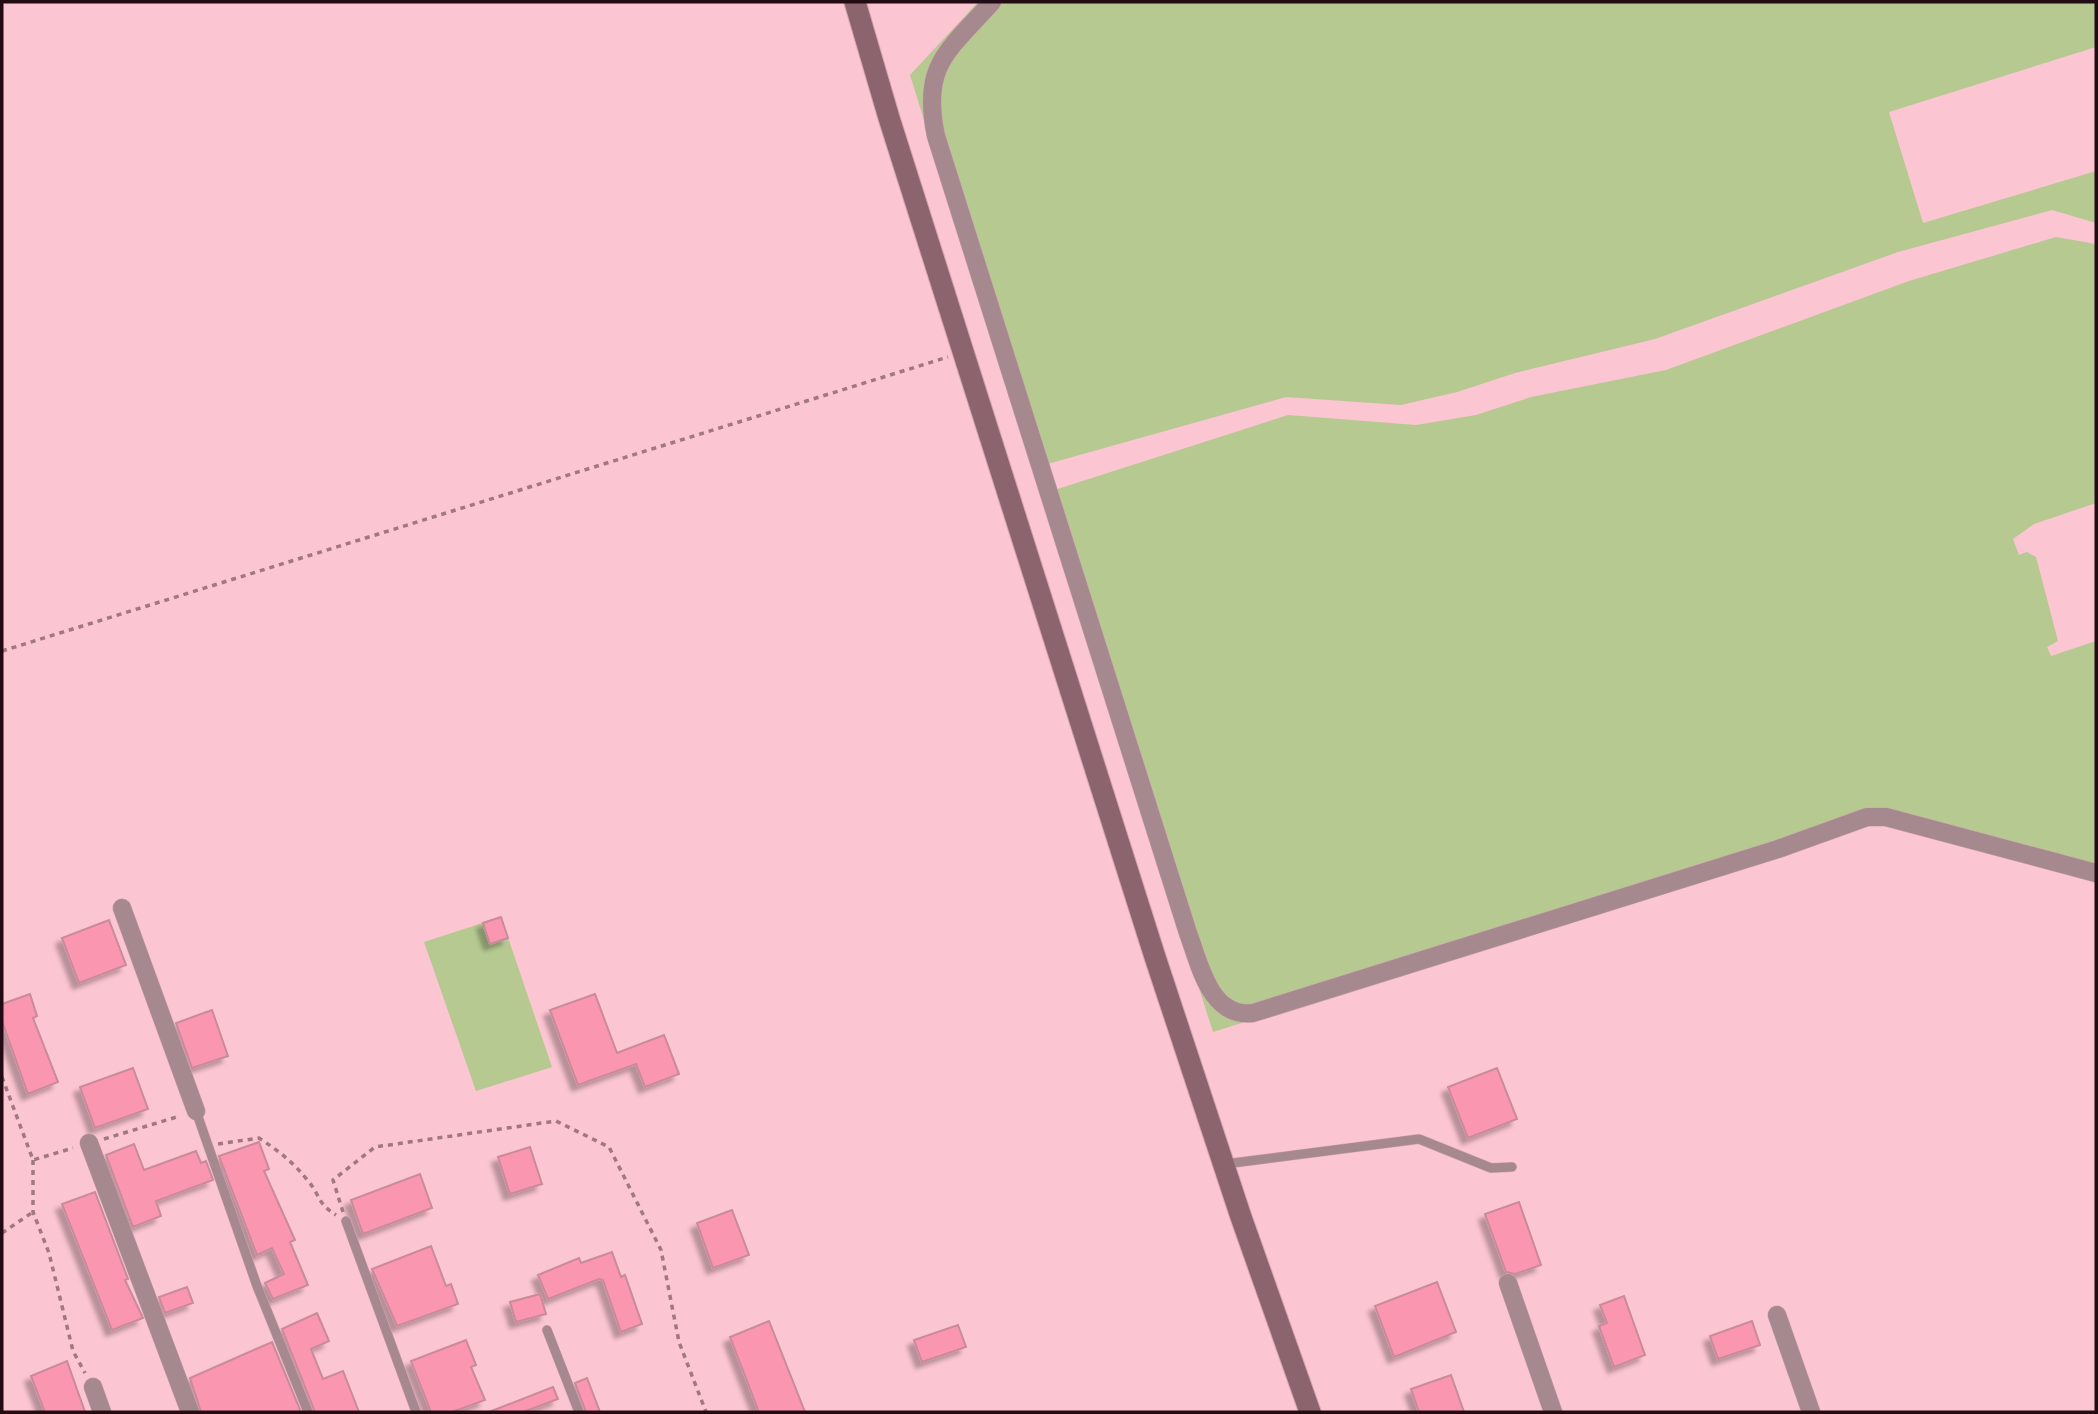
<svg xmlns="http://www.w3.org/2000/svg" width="2098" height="1414" font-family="'PT Sans',sans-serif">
<defs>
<filter id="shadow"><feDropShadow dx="-6" dy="6" stdDeviation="2" flood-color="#0004"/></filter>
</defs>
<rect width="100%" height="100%" fill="#fbc5d1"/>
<path fill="#b5c991" d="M978,2H2096V47L1889,112L1923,223L2096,171V223L2052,210L1898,252L1655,339L1515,373L1457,392L1401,405L1286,397L1033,468L910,75Z
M2056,237L2096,244V503L2034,524L2013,539L2019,555L2027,552L2036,557L2058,641L2047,647L2051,656L2096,641V879L1873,823L1213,1032L1042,494L1288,415L1416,425L1476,415L1531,397L1666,370L1909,281Z
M501,917L552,1067L476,1091L424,942Z"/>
<path fill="#fb96b0" stroke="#c98a99" stroke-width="2" filter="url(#shadow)" d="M501,917L508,938L490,944L483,923Z
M109,920L126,965L79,983L62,938Z
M30,994L37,1016L33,1018L58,1082L28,1094L2,1021V1004Z
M595,994L617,1053L664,1035L679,1074L645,1087L636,1064L578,1085L550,1010Z
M212,1010L228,1056L192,1068L176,1023Z
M133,1068L148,1109L95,1128L80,1087Z
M1497,1068L1517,1119L1468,1138L1448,1087Z
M259,1142L269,1169L264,1171L295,1240L290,1242L308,1285L273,1299L265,1283L284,1274L272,1248L257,1255L219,1156Z
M134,1144L144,1170L196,1151L201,1163L206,1161L213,1180L156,1201L161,1216L133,1227L106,1155Z
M530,1147L542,1184L510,1194L498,1157Z
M420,1174L432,1208L363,1234L351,1200Z
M95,1192L128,1279L125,1280L143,1318L112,1330L62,1204Z
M1519,1202L1541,1265L1515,1274L1506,1272L1485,1214Z
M732,1210L749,1255L713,1268L697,1223Z
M431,1246L446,1286L451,1284L458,1304L397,1326L372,1269Z
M612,1252L621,1277L625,1275L642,1324L621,1332L603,1280L599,1279L548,1299L538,1275L579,1258L581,1263Z
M1437,1282L1456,1332L1394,1357L1375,1306Z
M187,1287L193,1303L165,1313L159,1297Z
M540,1294L546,1314L516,1322L510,1302Z
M1624,1296L1645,1355L1614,1367L1599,1326L1607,1323L1600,1305Z
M317,1313L329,1341L311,1349L323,1379L343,1371L359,1412H315L282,1329Z
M769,1321L805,1412H759L730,1337Z
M1752,1321L1760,1345L1718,1359L1710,1336Z
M958,1325L966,1347L922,1362L914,1340Z
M466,1340L476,1365L471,1367L485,1400L452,1412H431L411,1361Z
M272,1342L301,1412H201L190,1378Z
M67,1361L85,1412H45L31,1376Z
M1451,1375L1464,1412H1419L1411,1389Z
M587,1378L600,1412H586L575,1383Z
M553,1387L558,1399L523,1412H489Z"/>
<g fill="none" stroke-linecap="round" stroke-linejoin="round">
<defs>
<path id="lane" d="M196,1111L257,1286L308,1412
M1225,1164L1419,1139L1491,1168L1512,1167
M346,1221L416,1412
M547,1330L579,1412"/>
<path id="street" d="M992,2C948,51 921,65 936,136L1188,933C1200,965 1210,1018 1253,1013L1778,849L1867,817H1886L2096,873
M122,908L196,1111
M89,1143L190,1412
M1508,1283L1553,1412
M1777,1315L1811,1412
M93,1387L102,1412"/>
<path id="secondary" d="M855,2L889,118L1155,957L1241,1217L1310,1412"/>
</defs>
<use href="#lane" stroke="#d4a4af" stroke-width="10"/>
<use href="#street" stroke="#d4a4af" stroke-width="19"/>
<use href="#secondary" stroke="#d4a4af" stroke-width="23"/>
<path stroke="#a17882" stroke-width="3.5" stroke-dasharray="5 5" stroke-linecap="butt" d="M2,651L948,357
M2,1077L33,1160L73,1148
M104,1139L180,1116
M218,1144L259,1138C279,1151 294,1163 309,1182C321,1197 317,1203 336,1215
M33,1160V1212L49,1253L73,1351L85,1373
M343,1212L333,1180L375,1147L556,1121L609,1147L661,1250L679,1342L706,1412
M2,1233L33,1212"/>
<use href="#lane" stroke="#a6898f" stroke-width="9"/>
<use href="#street" stroke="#a6898f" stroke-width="18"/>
<use href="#secondary" stroke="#8c646d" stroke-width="21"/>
</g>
<rect width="2098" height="1414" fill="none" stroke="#220b12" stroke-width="7"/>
</svg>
